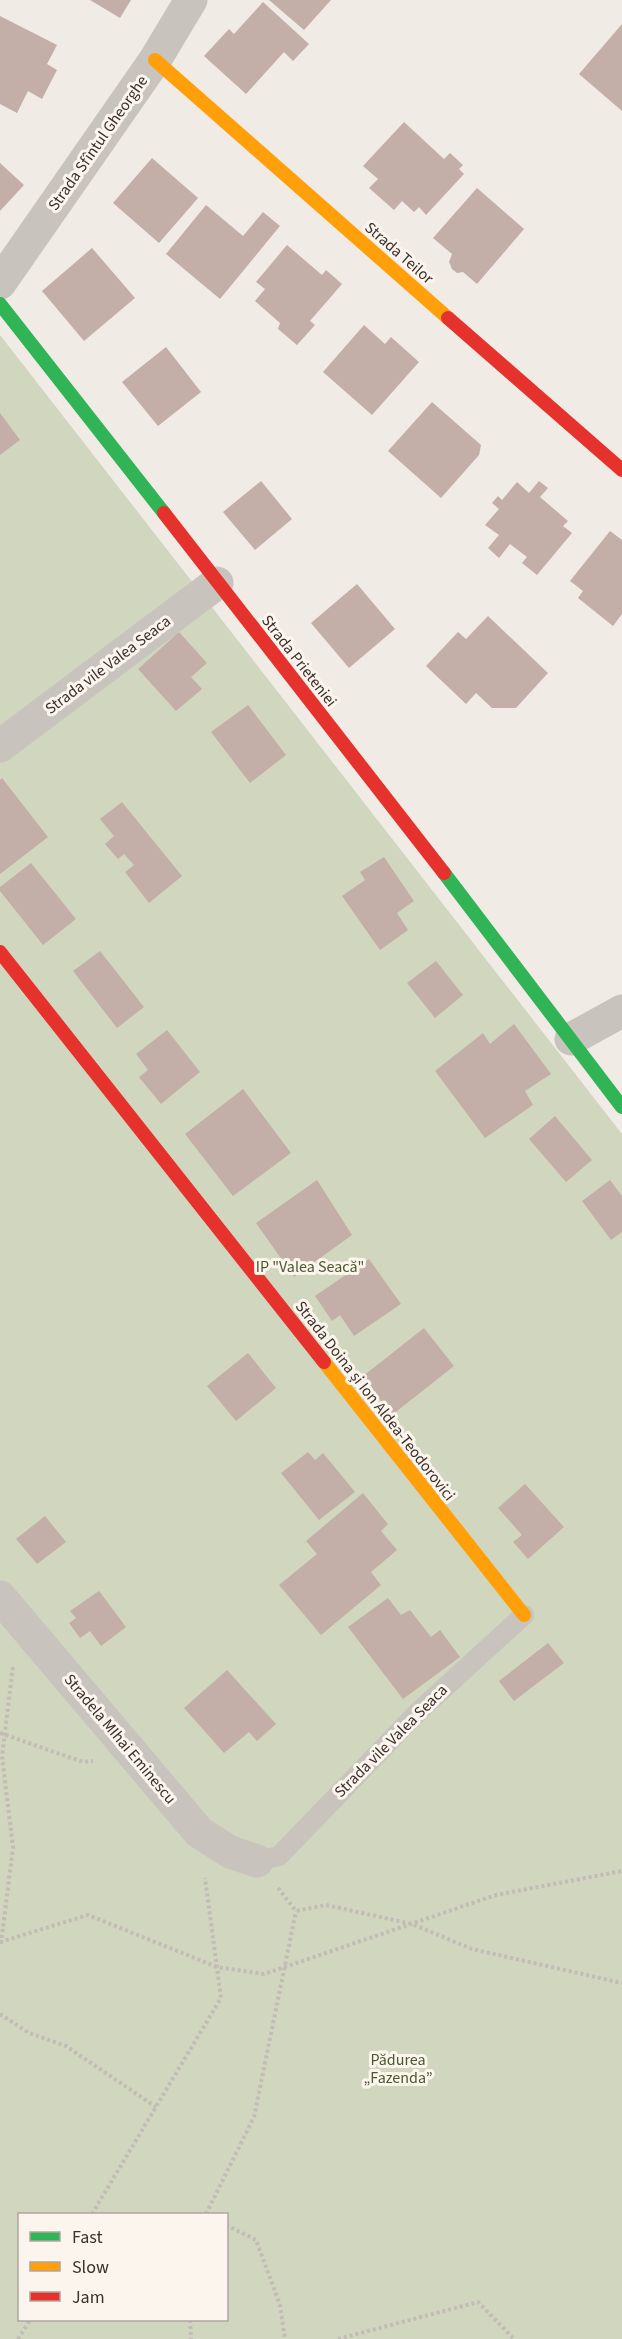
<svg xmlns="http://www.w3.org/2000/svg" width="622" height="2339" font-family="'Source Sans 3',sans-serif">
<rect width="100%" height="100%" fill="#f0ebe5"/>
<path fill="#d1d6bf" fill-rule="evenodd" d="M0,335L622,1134V2339H0ZM20,2214H226V2320H20Z"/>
<path fill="#c3afa7" d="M90,0H131L120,18Z
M269,0H331L304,30Z
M263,2L309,44L293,61L284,52L246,94L204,56L229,29L234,34Z
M0,16L57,45L47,64L57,70L42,99L28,91L17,113L0,104Z
M622,24V111L579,74Z
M404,122L444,159L450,153L463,165L459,169L464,174L426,215L419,207L414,212L402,201L394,210L369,188L378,179L363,166Z
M152,158L198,198L159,243L113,203Z
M0,163L24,185L0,211Z
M477,188L524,229L477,284L463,272L457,273L452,269L449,262L452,254L433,238Z
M206,205L243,236L263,212L280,226L220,299L166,254Z
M287,245L322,275L326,270L342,284L310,321L315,325L297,345L278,329L280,323L255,301L265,289L256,282Z
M92,248L135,298L84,341L42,291Z
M364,325L385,344L391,337L419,362L372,415L323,372Z
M166,347L201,392L158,426L122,382Z
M432,402L481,445L479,455L441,498L388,451Z
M0,413L20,440L0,455Z
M261,481L292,519L255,550L223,512Z
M539,481L548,488L540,497L568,521L563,526L572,533L537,575L522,563L527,557L510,544L499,558L488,548L499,535L485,525L499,509L492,503L498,496L502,500L517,482L529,493Z
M610,531L622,540V614L613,626L578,598L583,591L570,581Z
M357,584L395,629L349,668L311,623Z
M488,616L548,673L516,708H492L476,693L466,704L426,666L458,632L466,639Z
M179,632L207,663L191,677L202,689L176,711L138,669Z
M248,705L286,755L250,783L211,732Z
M2,778L48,837L0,874V780Z
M122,802L182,876L149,903L125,872L134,865L124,854L118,859L105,844L114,836L100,819Z
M384,857L414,901L397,913L408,930L380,950L342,896L365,880L360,872Z
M31,863L76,919L43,945L0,891V887Z
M100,951L144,1007L117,1028L73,971Z
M436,961L463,995L435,1018L407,983Z
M514,1024L551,1074L525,1091L533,1105L485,1138L435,1071L483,1033L490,1044Z
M167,1030L200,1072L161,1104L139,1077L148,1070L136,1054Z
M243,1089L291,1153L233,1196L185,1134Z
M555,1116L592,1160L566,1182L529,1139Z
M317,1180L352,1235L294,1277L256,1223Z
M610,1180L622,1196V1232L611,1240L582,1201Z
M369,1259L401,1304L354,1336L340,1315L332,1321L315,1296Z
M424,1328L454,1366L392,1415L362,1377Z
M248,1353L276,1388L236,1421L207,1386Z
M308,1452L315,1460L323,1453L355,1492L319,1520L281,1473Z
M525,1484L564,1527L528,1559L513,1542L522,1535L498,1508Z
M363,1493L388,1524L381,1531L397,1550L371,1572L381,1585L321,1635L279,1585L317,1554L306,1541Z
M45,1516L66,1542L37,1564L16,1539Z
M99,1591L126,1627L101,1646L90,1631L80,1638L69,1623L76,1618L70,1611Z
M388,1598L401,1615L410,1610L431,1637L440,1630L460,1657L403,1699L348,1627Z
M548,1643L564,1663L514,1701L499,1681Z
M227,1670L276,1724L257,1741L249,1732L224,1753L184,1708Z"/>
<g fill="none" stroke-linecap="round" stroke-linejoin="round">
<path stroke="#c2bbb6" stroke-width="4" stroke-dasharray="3 3" stroke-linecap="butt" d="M0,1733L83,1762L93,1761
M278,1888L296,1911L326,1905L412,1924L472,1949L622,1983
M0,1942L88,1915L217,1967L264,1974L496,1895L622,1871
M1,1944L13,1847L2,1756L13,1666
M0,2014L29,2033L66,2046L156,2107
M92,2214L221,1998L205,1878
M206,2214L254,2117L296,1911
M226,2225L256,2240L280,2305L285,2339
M190,2320L191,2339
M18,2339L30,2320
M338,2339L478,2302L514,2339"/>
<path stroke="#c9c3be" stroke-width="20" d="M257,1861L279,1856L419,1711L524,1615"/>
<path stroke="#c9c3be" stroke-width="33" d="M0,283L155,60L191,0
M0,746L217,583
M571,1039L622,1011
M0,1597L199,1832L230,1852L257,1861"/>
<path stroke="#30b455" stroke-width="14" d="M0,304L164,513
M444,873L622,1107"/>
<path stroke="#ff9f0a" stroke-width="14" d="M155,60L448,318
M324,1362L524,1615"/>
<path stroke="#e5322d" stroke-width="14" d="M448,318L622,470
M164,513L444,873
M0,952L324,1362"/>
</g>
<g text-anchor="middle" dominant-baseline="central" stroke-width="6" stroke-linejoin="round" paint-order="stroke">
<g font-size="16" fill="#3b302b" stroke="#fbf5ee">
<text transform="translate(98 143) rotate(-55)">Strada Sfîntul Gheorghe</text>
<text transform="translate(399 253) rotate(41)">Strada Teilor</text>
<text transform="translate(299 661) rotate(52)">Strada Prieteniei</text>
<text transform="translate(108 665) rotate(-37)">Strada vile Valea Seaca</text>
<text transform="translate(375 1401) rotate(52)">Strada Doina și Ion Aldea-Teodorovici</text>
<text transform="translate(120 1739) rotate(50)">Stradela MIhai Eminescu</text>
<text transform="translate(391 1741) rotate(-45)">Strada vile Valea Seaca</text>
</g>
<g font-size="16" fill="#4a5a2e" stroke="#fbf5ee">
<text x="310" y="1267">IP "Valea Seacă"</text>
<text x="398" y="2060">Pădurea<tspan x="398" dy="18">„Fazenda”</tspan></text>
</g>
</g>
<rect x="18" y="2213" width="210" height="108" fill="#fbf5ee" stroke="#aea6a0" stroke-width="1.5"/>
<rect x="30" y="2232" width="30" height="9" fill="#30b455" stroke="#aea6a0" stroke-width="1.5"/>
<text x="72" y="2243" font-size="18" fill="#3b302b">Fast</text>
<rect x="30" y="2262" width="30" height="9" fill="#ff9f0a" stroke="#aea6a0" stroke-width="1.5"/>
<text x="72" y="2273" font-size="18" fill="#3b302b">Slow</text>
<rect x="30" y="2292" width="30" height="9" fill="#e5322d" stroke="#aea6a0" stroke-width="1.5"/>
<text x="72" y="2303" font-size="18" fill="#3b302b">Jam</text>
</svg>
